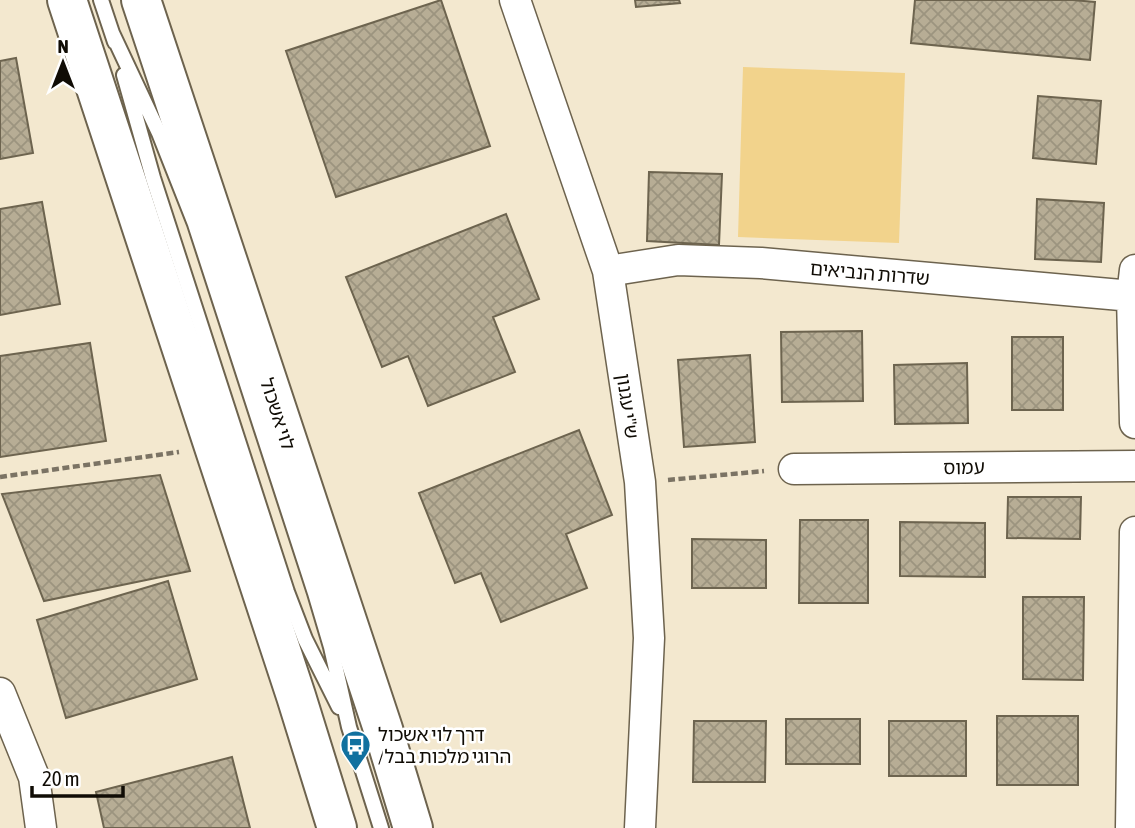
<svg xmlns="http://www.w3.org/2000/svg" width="1135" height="828" font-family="'Asap Condensed','Noto Sans Hebrew',sans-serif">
<defs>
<pattern id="building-cross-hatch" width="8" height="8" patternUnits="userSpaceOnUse" patternTransform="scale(1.75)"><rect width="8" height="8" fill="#b7ad95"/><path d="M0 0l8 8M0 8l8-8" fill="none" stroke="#9c947f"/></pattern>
</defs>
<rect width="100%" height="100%" fill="#f3e8cf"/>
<path fill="#f2d38c" d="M743,67L905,73L899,243L738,237Z"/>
<path fill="url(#building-cross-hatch)" stroke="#6d644f" stroke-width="2" d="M441,0L490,146L336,197L286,51Z
M635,0H679L680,3L636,7Z
M915,0H1073L1095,2L1090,60L911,43Z
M16,58L33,153L0,159V61Z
M1038,96L1101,101L1096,164L1033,158Z
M649,172L722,174L719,245L647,241Z
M1037,199L1104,203L1101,262L1035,259Z
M42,202L60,304L0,315V209Z
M506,214L539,299L493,317L515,372L428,406L408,356L382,367L346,277Z
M862,331L863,401L782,402L781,332Z
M1012,337H1063V410H1012Z
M90,343L106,441L0,457V356Z
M750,355L755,442L684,447L678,360Z
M967,363L968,423L895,424L894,365Z
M579,430L612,515L566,534L587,588L501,622L481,573L455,583L419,493Z
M160,475L190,571L44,601L2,494Z
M1008,497H1081L1080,539L1007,538Z
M800,520H868V603H799Z
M900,522L985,523V577L900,576Z
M692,539L766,540V588H692Z
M168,581L197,679L66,718L37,620Z
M1023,597H1084L1083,680L1023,679Z
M997,716H1078V785H997Z
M786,719H860V764H786Z
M694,721H766L765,782H693Z
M889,721H966V776H889Z
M232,757L250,828H104L96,792Z"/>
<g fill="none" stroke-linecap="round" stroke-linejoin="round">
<defs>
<path id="service" d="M101,0L115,42
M112,33L159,133L195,224L315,593L331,647L349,727L381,828
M124,75L153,178L287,592L305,639L339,707"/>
<path id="minor" d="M515,0L608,271L640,482L649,638L640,828
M1135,270L1132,296L1135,423
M608,271L678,260L761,263L1132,296
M794,469L1135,466
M0,693L34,777L41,828
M1131,828L1135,532"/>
<path id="secondary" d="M67,0L296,696L337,828
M141,0L383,729L413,828"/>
</defs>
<use href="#service" stroke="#6d634e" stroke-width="18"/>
<use href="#minor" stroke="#6d634e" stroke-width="33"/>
<use href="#secondary" stroke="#6d634e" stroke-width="42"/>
<path stroke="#7b7364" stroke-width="4.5" stroke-dasharray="7 3.5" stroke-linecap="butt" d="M0,477L179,452
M668,480L764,471"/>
<use href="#service" stroke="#fff" stroke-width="14"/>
<use href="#minor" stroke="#fff" stroke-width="30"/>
<use href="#secondary" stroke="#fff" stroke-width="38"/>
</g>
<defs>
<symbol id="bus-pin" viewBox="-11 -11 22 30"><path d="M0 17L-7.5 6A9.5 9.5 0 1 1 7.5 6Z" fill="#12719f" stroke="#fff"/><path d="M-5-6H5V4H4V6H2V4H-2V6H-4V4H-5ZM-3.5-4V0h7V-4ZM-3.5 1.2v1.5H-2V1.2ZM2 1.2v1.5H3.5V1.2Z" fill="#fff"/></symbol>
</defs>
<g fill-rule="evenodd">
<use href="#bus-pin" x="338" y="728" width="35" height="47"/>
</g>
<g text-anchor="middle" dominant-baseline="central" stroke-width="5" stroke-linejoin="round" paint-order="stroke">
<g font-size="19" fill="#100c05" stroke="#fff">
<text transform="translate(870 273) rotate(5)">שדרות הנביאים</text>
<text transform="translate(628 406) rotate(82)">ש"י עגנון</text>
<text transform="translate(278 414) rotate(72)">לוי אשכול</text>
<text transform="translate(964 467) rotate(-1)">עמוס</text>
</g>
<g font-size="19" fill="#100c05" stroke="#fff" text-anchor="start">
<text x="378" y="734">דרך לוי אשכול<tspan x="378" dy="22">/הרוגי מלכות בבל</tspan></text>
</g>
</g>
<g transform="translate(63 63)" stroke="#ffffff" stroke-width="5" paint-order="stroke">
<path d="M0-5L12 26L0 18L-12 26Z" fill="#100c05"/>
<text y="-10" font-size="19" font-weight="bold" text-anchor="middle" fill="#100c05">N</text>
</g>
<path d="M32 786v10h91v-10" fill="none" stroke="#100c05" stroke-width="3.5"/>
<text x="42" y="786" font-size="21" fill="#100c05" stroke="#ffffff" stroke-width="5" paint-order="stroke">20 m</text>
</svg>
